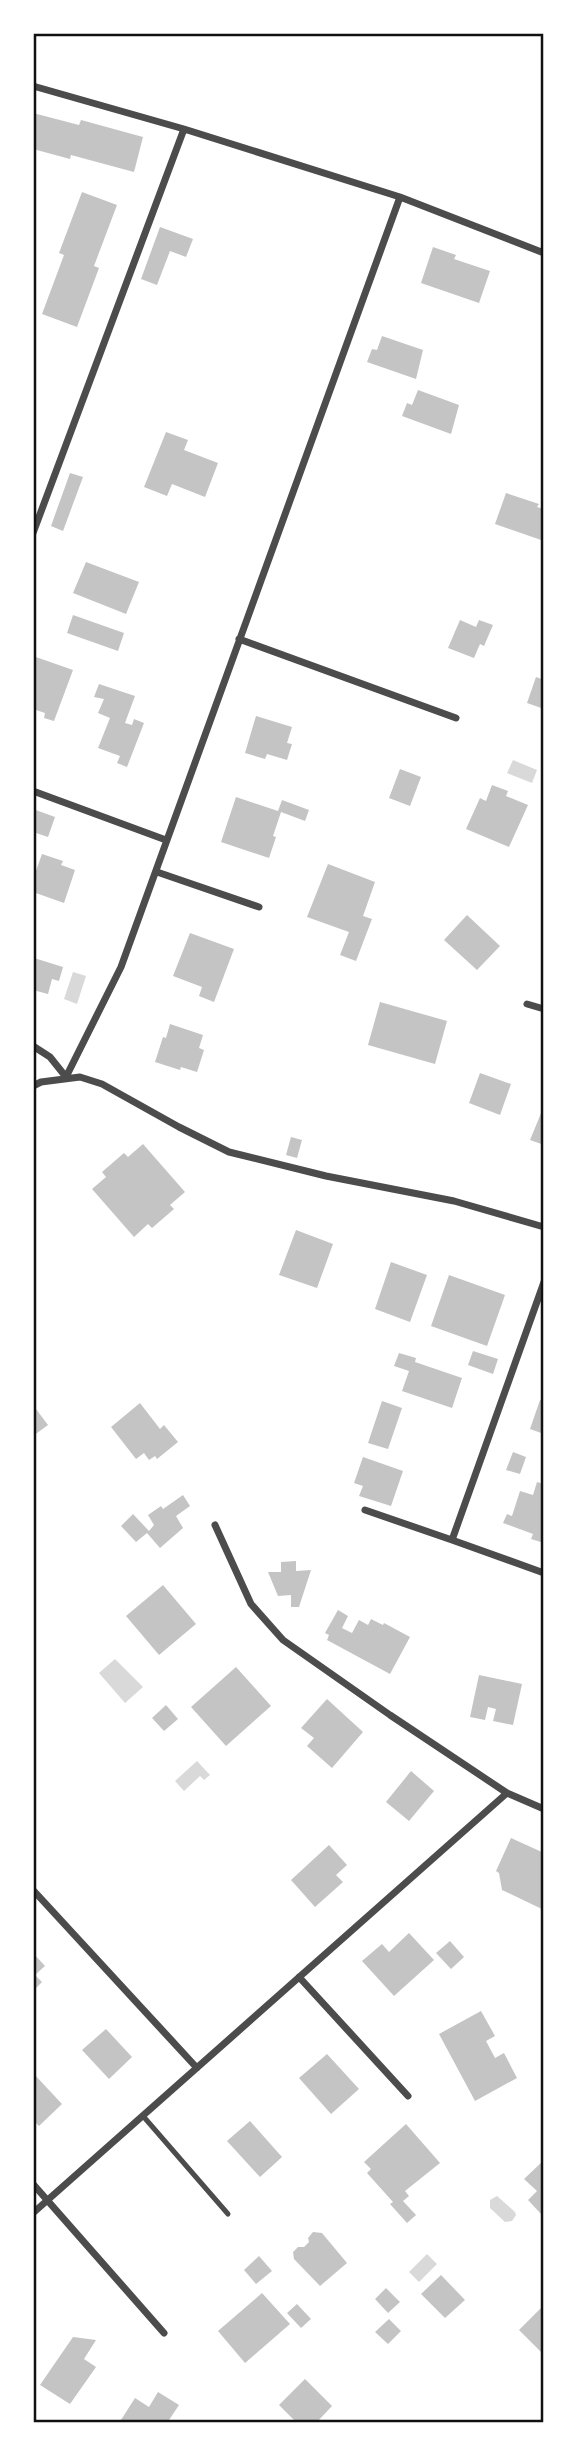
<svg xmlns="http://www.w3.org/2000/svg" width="577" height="2456" font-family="Poppins,sans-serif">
<rect width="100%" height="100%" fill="#fff"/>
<path fill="#d9d9d9" d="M513,760L537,770L532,783L507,773Z
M73,972L86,976L77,1004L64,999Z
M115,1659L143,1687L125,1703L99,1673Z
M197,1761L210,1775L204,1780L200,1776L184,1791L175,1781Z
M497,2196L515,2212L516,2215L512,2221L505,2222L490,2208V2200Z
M427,2254L437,2264L419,2282L409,2272Z"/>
<path fill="#c4c4c4" d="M33,113L79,125L81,120L143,137L134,172L71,155L70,159L33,149Z
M82,192L117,205L94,266L99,268L77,327L42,314L64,255L59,253Z
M160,227L193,239L186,257L170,251L157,285L141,279Z
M433,247L456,255L454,259L490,271L479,303L421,283Z
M382,336L423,350L416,379L367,362L372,349L377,350Z
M418,390L459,405L451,434L402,416L407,403L412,405Z
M166,432L188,440L184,450L218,463L205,497L172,484L167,496L144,487Z
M70,473L83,477L63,531L51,526Z
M506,493L539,504L537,507L544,509V541L495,524Z
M86,562L139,582L126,614L73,593Z
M73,615L124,633L118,651L67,633Z
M460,620L476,627L479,620L493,625L484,646L480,644L474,658L448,648Z
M33,656L73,670L54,721L44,718L45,713L33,709Z
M536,677L544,680V709L527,703Z
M99,684L135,696L125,723L132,725L134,719L144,723L127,767L117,763L120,756L98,748L110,718L98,713L104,699L94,697Z
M256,716L292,727L287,743L292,744L287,760L267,754L265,759L245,753Z
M400,769L421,777L410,806L389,798Z
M492,785L508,791L506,796L528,805L509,847L466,829L480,798L486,801Z
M236,797L278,811L282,800L309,810L305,821L281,812L273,836L276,837L269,858L221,842Z
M33,809L55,817L48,837L36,833L33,840Z
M42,854L63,861L61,865L75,870L64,903L33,892V879Z
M328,864L375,882L363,916L372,919L356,961L340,955L349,932L307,917Z
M467,915L500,946L477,970L444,940Z
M190,933L234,949L214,1002L199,996L202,987L173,976Z
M34,958L63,967L59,981L52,979L48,994L33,990Z
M380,1002L447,1021L435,1064L368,1045Z
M170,1024L203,1035L199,1048L204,1050L197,1072L181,1067L180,1070L155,1062L163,1037L166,1038Z
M480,1073L511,1084L500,1115L469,1103Z
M544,1106V1145L530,1140Z
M291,1137L302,1140L297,1158L286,1155Z
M143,1144L185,1192L170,1205L174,1209L152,1228L148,1224L134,1237L92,1189L106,1177L102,1172L124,1153L128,1157Z
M296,1230L333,1244L317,1288L279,1275Z
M391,1262L427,1275L410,1322L375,1309Z
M449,1275L505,1295L487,1346L431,1326Z
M473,1351L498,1359L493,1374L468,1365Z
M399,1353L416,1358L415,1362L462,1378L452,1408L402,1391L409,1371L394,1366Z
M540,1400L544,1401V1434L530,1429Z
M382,1401L402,1408L388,1449L368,1443Z
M140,1403L160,1429L164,1425L178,1442L157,1459L155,1456L149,1460L144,1453L136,1459L111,1427Z
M33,1405L48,1425L33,1436Z
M513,1452L526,1457L520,1474L506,1470Z
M363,1457L403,1471L391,1506L359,1496L363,1486L354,1483Z
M537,1482L544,1484V1543L531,1539L533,1534L503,1523L507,1514L512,1516L520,1491L533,1495Z
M183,1495L190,1506L176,1516L183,1528L160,1548L147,1533L136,1542L121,1526L133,1514L149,1531L154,1525L148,1515L161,1506L163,1509Z
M296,1561V1571L311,1570L299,1607H291V1595L278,1596L268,1572H281V1562Z
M163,1585L196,1624L159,1655L126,1616Z
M338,1610L348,1616L342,1628L352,1633L359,1620L368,1625L371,1619L383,1625L384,1623L410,1637L390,1674L327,1640L329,1635L325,1633Z
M236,1667L271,1706L226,1746L191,1707Z
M479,1675L522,1684L513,1725L493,1721L496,1709L488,1707L485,1720L470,1717Z
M327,1699L363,1732L332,1768L307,1746L314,1738L301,1728Z
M166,1705L178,1719L164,1731L152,1718Z
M411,1771L434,1791L409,1821L386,1802Z
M511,1838L544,1853V1910L502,1890L499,1873L496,1871Z
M329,1845L347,1865L336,1875L343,1882L315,1907L291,1880Z
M409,1933L434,1960L394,1996L362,1961L382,1944L389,1952Z
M450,1941L464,1957L451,1969L436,1953Z
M33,1953L45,1966L35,1975L42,1982L33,1991Z
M481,2011L495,2036L486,2041L495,2058L504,2053L517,2078L475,2101L439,2034Z
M106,2029L132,2057L109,2079L82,2050Z
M327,2054L359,2089L331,2114L299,2078Z
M33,2073L62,2104L39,2126L33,2120Z
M250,2121L282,2157L260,2177L227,2141Z
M406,2124L440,2163L405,2191L409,2196L403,2201L416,2215L407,2223L390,2204L393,2202L367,2173L371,2169L364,2162Z
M544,2160V2212L541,2214L528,2200L537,2191L524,2179Z
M313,2232L322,2233L347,2263L320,2286L294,2259L293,2252L298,2247H304L309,2242L308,2238Z
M259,2256L272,2271L256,2284L244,2270Z
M441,2275L465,2300L445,2318L421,2294Z
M386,2288L400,2302L388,2313L375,2299Z
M262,2293L290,2324L245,2363L218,2331Z
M297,2304L311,2319L301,2328L287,2313Z
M542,2307L544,2308V2355L519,2330Z
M389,2319L401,2331L388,2344L375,2332Z
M73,2337L96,2340L84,2359L96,2367L70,2404L40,2385Z
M305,2379L332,2406L316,2423H297L279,2405Z
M158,2392L179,2405L167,2423H119L135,2398L149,2407Z"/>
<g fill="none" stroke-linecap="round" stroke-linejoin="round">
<path stroke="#4c4c4c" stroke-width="5" d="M143,2116L228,2214"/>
<path stroke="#4c4c4c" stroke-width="7" d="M33,86L184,129L400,197L544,253
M33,533L184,129
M239,639L456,718
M33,791L166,840
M157,872L259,907
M527,1004L544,1009
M33,1046L50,1057L66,1077L121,967L400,197
M33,1086L41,1082L80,1077L102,1084L179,1127L229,1152L326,1176L454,1201L544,1227
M365,1510L452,1540L544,1282
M215,1525L251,1604L283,1640L390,1715L507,1793L544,1809
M452,1540L544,1573
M33,1890L197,2068
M299,1977L408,2096
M33,2184L164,2333
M33,2213L507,1793"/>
</g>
<rect width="577" height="2456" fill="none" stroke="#ffffff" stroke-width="70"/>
<rect x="35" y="35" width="507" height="2386" fill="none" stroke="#111" stroke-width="2.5"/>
</svg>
